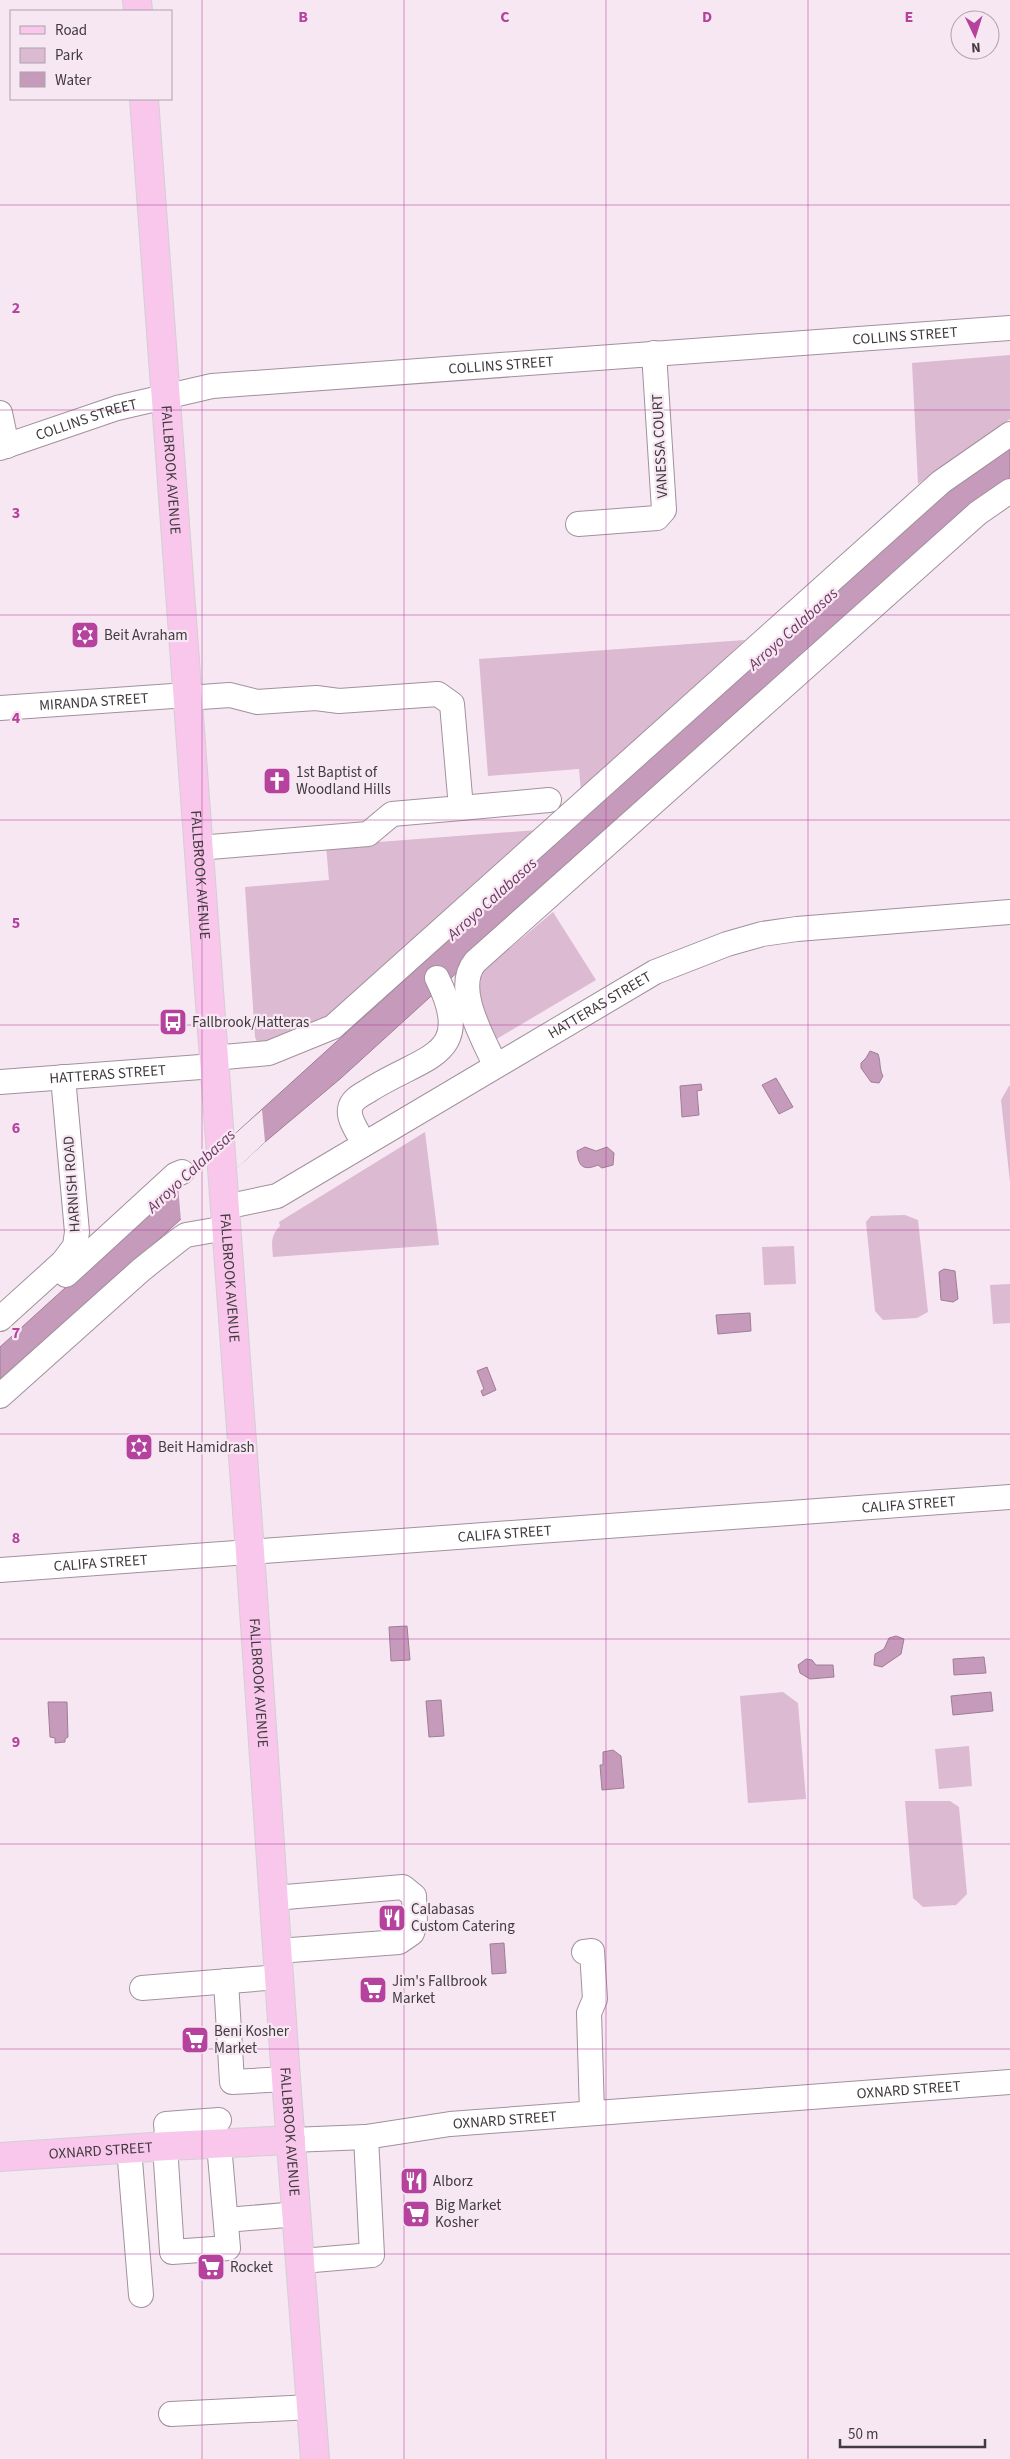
<svg xmlns="http://www.w3.org/2000/svg" width="1010" height="2459" font-family="'Source Sans 3',sans-serif">
<rect width="100%" height="100%" fill="#f7e7f2"/>
<path fill="#dcbad2" d="M1010,355V419L918,484L912,363Z
M745,640L581,792L579,769L488,776L479,659Z
M538,830L327,1022L259,1047L255,1037L245,887L329,880L326,846Z
M553,912L596,980L495,1040L478,994L482,972Z
M1009,1086H1010V1182L1001,1100Z
M425,1132L439,1245L273,1257C272,1244 270,1236 280,1226L279,1222Z
M905,1215L918,1220L928,1312L917,1318L883,1320L875,1311L866,1222L871,1216Z
M794,1246L796,1284L764,1285L762,1247Z
M1010,1284V1323L993,1324L990,1285Z
M783,1692L798,1703L806,1799L748,1803L740,1696Z
M969,1746L972,1786L939,1789L935,1749Z
M905,1801H950L959,1807L967,1894L956,1905L923,1907L913,1898Z"/>
<path fill="#c69aba" stroke="#9e7e95" d="M1010,446V482L914,557L340,1079L265,1142L0,1385V1347L864,563L964,478Z
M870,1051L878,1054C881,1062 879,1069 883,1076L879,1083L871,1082L861,1068V1063L866,1058Z
M776,1078L793,1107L779,1114L762,1085Z
M701,1084L702,1090L697,1091L699,1115L682,1117L680,1086Z
M585,1147L596,1151L607,1147L614,1153L613,1165L602,1168L598,1165C584,1171 578,1167 577,1151Z
M944,1269L955,1271L958,1299L953,1302L941,1300L939,1272Z
M750,1313L751,1331L718,1334L716,1315Z
M487,1367L496,1390L483,1396L481,1391L484,1389L477,1371Z
M407,1626L410,1660L391,1661L389,1627Z
M896,1636L904,1639L901,1654L882,1667L874,1665L875,1654L884,1649L889,1638Z
M984,1657L986,1673L954,1675L953,1659Z
M806,1659L812,1660L816,1665H833L834,1677L810,1679L800,1673L798,1665Z
M991,1692L993,1711L953,1715L951,1696Z
M441,1700L444,1736L429,1737L426,1701Z
M48,1702H67L68,1737L65,1739V1742L55,1743V1738L50,1737Z
M613,1750L621,1756L624,1788L602,1790L600,1765H603V1752Z
M504,1943L506,1973L492,1974L490,1944Z"/>
<path fill="#f7e7f2" d="M262,1110L265,1142L181,1221L178,1185Z"/>
<g fill="none" stroke-linecap="round" stroke-linejoin="round">
<defs>
<g id="minor">
<path d="M0,413L7,446"/>
<path id="s1" d="M0,448L117,408L212,386L1010,328"/>
<path d="M578,524L657,518L664,510L654,353"/>
<path d="M187,698L230,695L257,702L316,698L339,701L438,694L452,704L461,808L392,814L368,834L198,848"/>
<path id="s2" d="M0,708L187,695"/>
<path d="M461,808L549,800"/>
<path d="M213,1058L269,1053L333,1027L941,482L1010,434"/>
<path d="M495,1065C483,1037 453,989 475,962L978,513L1010,491"/>
<path id="s3" d="M0,1082L214,1066"/>
<path d="M364,1144C360,1135 348,1120 350,1109C351,1100 361,1095 368,1091C423,1055 477,1058 437,978"/>
<path id="s4" d="M225,1207L277,1196L655,972L727,944L762,934L797,929L1010,912"/>
<path d="M66,1275L175,1175L182,1172"/>
<path d="M0,1319L63,1262L75,1246L77,1232L63,1077"/>
<path d="M0,1396L141,1270L180,1239L186,1235L226,1228"/>
<path id="s5" d="M0,1570L1010,1497"/>
<path d="M274,1898L403,1887L414,1896L415,1924L412,1933L399,1942L278,1951"/>
<path d="M584,1952L592,1951L595,1999L589,2013L592,2113"/>
<path d="M226,1981L232,2082L286,2079"/>
<path d="M142,1988L279,1977"/>
<path id="s6" d="M291,2140L366,2137L450,2124L1010,2082"/>
<path d="M165,2146L172,2252L228,2248L219,2144"/>
<path d="M168,2146L166,2124L219,2120"/>
<path d="M129,2148L141,2295"/>
<path d="M226,2220L298,2214"/>
<path d="M302,2261L372,2255L366,2137"/>
<path d="M171,2414L312,2407"/>
</g>
<g id="major">
<path d="M137,0L138,11"/>
<path id="s7" d="M144,99L250,1552L286,2079L315,2459"/>
<path id="s8" d="M0,2157L168,2146L291,2140"/>
</g>
</defs>
<use href="#minor" stroke="#a1919c" stroke-width="26"/>
<use href="#major" stroke="#d1d0d1" stroke-width="30"/>
<use href="#minor" stroke="#fff" stroke-width="24"/>
<use href="#major" stroke="#f9c7ec" stroke-width="28"/>
</g>
<path fill="none" stroke="#b5439d" stroke-width="1" stroke-opacity="0.55" d="M202,0V2459M404,0V2459M606,0V2459M808,0V2459M0,205H1010M0,410H1010M0,615H1010M0,820H1010M0,1025H1010M0,1230H1010M0,1434H1010M0,1639H1010M0,1844H1010M0,2049H1010M0,2254H1010"/>
<defs>
<symbol id="synagogue-square" viewBox="-11 -11 22 22"><rect x="-9" y="-9" width="18" height="18" rx="4" fill="#b5439d" stroke="#f7e7f2"/><path d="M0-6.5L5.6 3.2H-5.6ZM0 6.5L5.6-3.2H-5.6Z" fill="#fff"/></symbol>
<symbol id="church-square" viewBox="-11 -11 22 22"><rect x="-9" y="-9" width="18" height="18" rx="4" fill="#b5439d" stroke="#f7e7f2"/><path d="M-1.2-6h2.4v3.5h3.3v2.4h-3.3V6h-2.4V-.1h-3.3v-2.4h3.3Z" fill="#fff"/></symbol>
<symbol id="bus-square" viewBox="-11 -11 22 22"><rect x="-9" y="-9" width="18" height="18" rx="4" fill="#b5439d" stroke="#f7e7f2"/><path d="M-5-6H5V4H4V6H2V4H-2V6H-4V4H-5ZM-3.5-4V0h7V-4ZM-3.5 1.2v1.5H-2V1.2ZM2 1.2v1.5H3.5V1.2Z" fill="#fff"/></symbol>
<symbol id="restaurant-square" viewBox="-11 -11 22 22"><rect x="-9" y="-9" width="18" height="18" rx="4" fill="#b5439d" stroke="#f7e7f2"/><path d="M-5-6h1v4h1v-4h1v4h1v-4h1v5L-1.5 .5V6h-2V.5L-5-1ZM5-6V6H3V1.5H1.5Q1.5-4 5-6Z" fill="#fff"/></symbol>
<symbol id="supermarket-square" viewBox="-11 -11 22 22"><rect x="-9" y="-9" width="18" height="18" rx="4" fill="#b5439d" stroke="#f7e7f2"/><path d="M-6-5.5h2.5l.6 2H6L4.5 2H-2.5L-4.4-4H-6ZM-1.5 3.2a1.3 1.3 0 1 0 .1 0ZM3 3.2a1.3 1.3 0 1 0 .1 0Z" fill="#fff"/></symbol>
</defs>
<g fill-rule="evenodd">
<use href="#synagogue-square" x="69" y="619" width="32" height="32"/>
<use href="#church-square" x="261" y="765" width="32" height="32"/>
<use href="#bus-square" x="157" y="1006" width="32" height="32"/>
<use href="#synagogue-square" x="123" y="1431" width="32" height="32"/>
<use href="#restaurant-square" x="376" y="1902" width="32" height="32"/>
<use href="#supermarket-square" x="357" y="1974" width="32" height="32"/>
<use href="#supermarket-square" x="179" y="2024" width="32" height="32"/>
<use href="#restaurant-square" x="398" y="2165" width="32" height="32"/>
<use href="#supermarket-square" x="400" y="2198" width="32" height="32"/>
<use href="#supermarket-square" x="195" y="2251" width="32" height="32"/>
</g>
<g text-anchor="middle" dominant-baseline="central" stroke-width="4.5" stroke-linejoin="round" paint-order="stroke">
<g font-size="15" fill="#413b3f" stroke="#f7e7f2">
<text stroke="none"><textPath href="#s1" startOffset="916">COLLINS STREET</textPath></text>
<text stroke="none"><textPath href="#s1" startOffset="511">COLLINS STREET</textPath></text>
<text stroke="none"><textPath href="#s1" startOffset="91">COLLINS STREET</textPath></text>
<text transform="translate(660 446) rotate(-93)">VANESSA COURT</text>
<text stroke="none"><textPath href="#s7" startOffset="372">FALLBROOK AVENUE</textPath></text>
<text stroke="none"><textPath href="#s2" startOffset="94">MIRANDA STREET</textPath></text>
<text stroke="none"><textPath href="#s7" startOffset="778">FALLBROOK AVENUE</textPath></text>
<text stroke="none"><textPath href="#s4" startOffset="428">HATTERAS STREET</textPath></text>
<text stroke="none"><textPath href="#s3" startOffset="108">HATTERAS STREET</textPath></text>
<text transform="translate(72 1184) rotate(-94)">HARNISH ROAD</text>
<text stroke="none"><textPath href="#s7" startOffset="1182">FALLBROOK AVENUE</textPath></text>
<text stroke="none"><textPath href="#s5" startOffset="911">CALIFA STREET</textPath></text>
<text stroke="none"><textPath href="#s5" startOffset="506">CALIFA STREET</textPath></text>
<text stroke="none"><textPath href="#s5" startOffset="101">CALIFA STREET</textPath></text>
<text stroke="none"><textPath href="#s7" startOffset="1588">FALLBROOK AVENUE</textPath></text>
<text stroke="none"><textPath href="#s6" startOffset="620">OXNARD STREET</textPath></text>
<text stroke="none"><textPath href="#s6" startOffset="215">OXNARD STREET</textPath></text>
<text stroke="none"><textPath href="#s7" startOffset="2038">FALLBROOK AVENUE</textPath></text>
<text stroke="none"><textPath href="#s8" startOffset="101">OXNARD STREET</textPath></text>
</g>
<g font-size="15" fill="#413b3f" stroke="#f7e7f2" text-anchor="start">
<text x="104" y="635">Beit Avraham</text>
<text x="296" y="772">1st Baptist of<tspan x="296" dy="17">Woodland Hills</tspan></text>
<text x="192" y="1022">Fallbrook/Hatteras</text>
<text x="158" y="1447">Beit Hamidrash</text>
<text x="411" y="1909">Calabasas<tspan x="411" dy="17">Custom Catering</tspan></text>
<text x="392" y="1981">Jim's Fallbrook<tspan x="392" dy="17">Market</tspan></text>
<text x="214" y="2031">Beni Kosher<tspan x="214" dy="17">Market</tspan></text>
<text x="433" y="2181">Alborz</text>
<text x="435" y="2205">Big Market<tspan x="435" dy="17">Kosher</tspan></text>
<text x="230" y="2267">Rocket</text>
</g>
<g font-size="16" font-style="italic" fill="#6f3862" stroke="#f7e7f2">
<text transform="translate(793 629) rotate(-42)">Arroyo Calabasas</text>
<text transform="translate(492 899) rotate(-42)">Arroyo Calabasas</text>
<text transform="translate(191 1171) rotate(-43)">Arroyo Calabasas</text>
</g>
</g>
<g font-size="16" text-anchor="middle" font-weight="bold" fill="#b5439d" stroke="#f7e7f2" stroke-width="4.5" stroke-linejoin="round" paint-order="stroke">
<text x="303" y="22">B</text>
<text x="505" y="22">C</text>
<text x="707" y="22">D</text>
<text x="909" y="22">E</text>
<text x="16" y="313">2</text>
<text x="16" y="518">3</text>
<text x="16" y="723">4</text>
<text x="16" y="928">5</text>
<text x="16" y="1133">6</text>
<text x="16" y="1338">7</text>
<text x="16" y="1543">8</text>
<text x="16" y="1747">9</text>
</g>
<rect x="10" y="10" width="162" height="90" fill="#f7e7f2" stroke="#aea2aa"/>
<rect x="20" y="26" width="25" height="8" fill="#f9c7ec" stroke="#aea2aa"/>
<text x="55" y="35" font-size="15" fill="#413b3f">Road</text>
<rect x="20" y="48" width="25" height="15" fill="#dcbad2" stroke="#aea2aa"/>
<text x="55" y="60" font-size="15" fill="#413b3f">Park</text>
<rect x="20" y="72" width="25" height="15" fill="#c69aba" stroke="#aea2aa"/>
<text x="55" y="85" font-size="15" fill="#413b3f">Water</text>
<g transform="translate(975 35) rotate(176)"><circle r="24" fill="#f7e7f2" stroke="#aea2aa"/>
<path d="M0-4L9 19L0 12L-9 19Z" fill="#b5439d"/>
<text y="-8" font-size="14" font-weight="bold" text-anchor="middle" fill="#413b3f">N</text>
</g>
<path d="M840 2439v8h145v-8" fill="none" stroke="#413b3f" stroke-width="2.5"/>
<text x="848" y="2439" font-size="15" fill="#413b3f" stroke="#f7e7f2" stroke-width="4" paint-order="stroke">50 m</text>
</svg>
